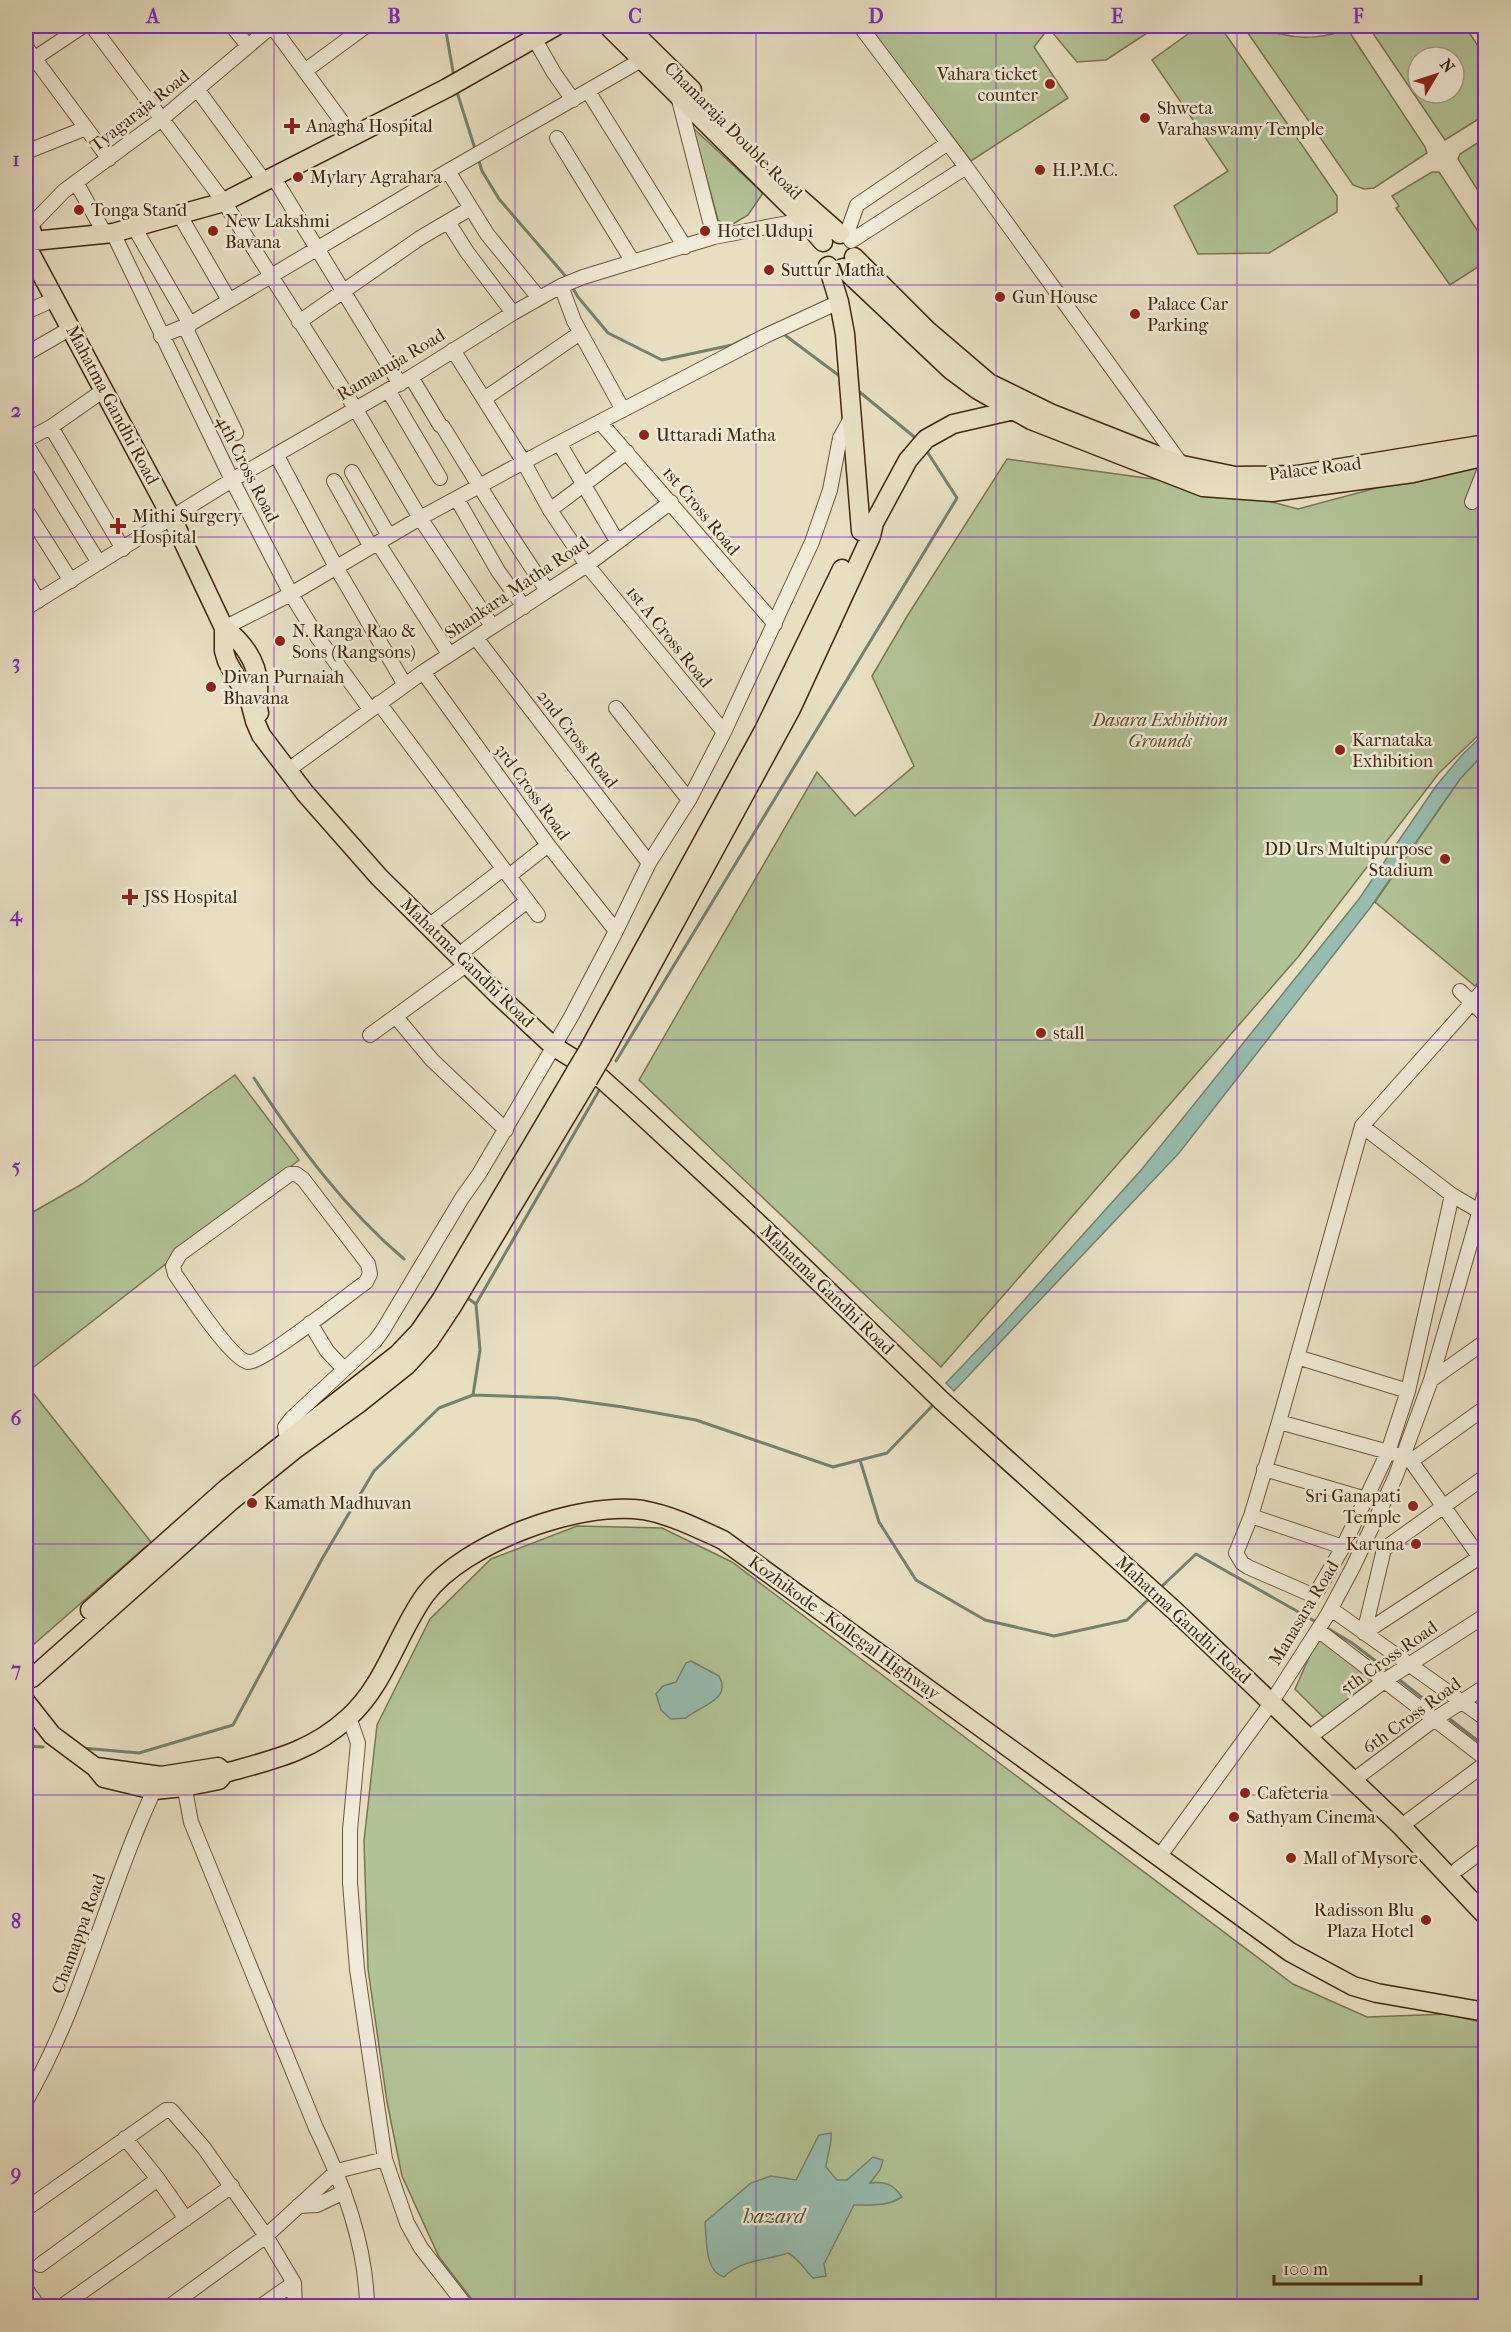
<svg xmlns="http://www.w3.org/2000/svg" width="1511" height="2332" font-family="'IM FELL French Canon',serif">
<rect width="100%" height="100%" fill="#e8dfc3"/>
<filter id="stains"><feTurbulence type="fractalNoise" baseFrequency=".00333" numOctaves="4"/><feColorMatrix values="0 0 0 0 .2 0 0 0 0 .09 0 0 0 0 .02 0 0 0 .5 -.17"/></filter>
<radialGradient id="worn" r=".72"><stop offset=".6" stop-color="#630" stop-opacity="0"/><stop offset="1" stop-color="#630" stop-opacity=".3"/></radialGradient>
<path fill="#b2c397" stroke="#7a7551" stroke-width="1.5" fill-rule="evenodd" d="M867,26H1036L1044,34L1034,47L1068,98L971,161Z
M1047,26H1158L1106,60L1077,62Z
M1199,26H1220L1337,196V212L1269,253L1198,254L1174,206L1228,171L1152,60Z
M1243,26C1261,25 1265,30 1281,34C1304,40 1325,37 1348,30L1425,147L1427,153L1374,188L1364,189L1353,185Z
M1368,26H1465L1485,57V115L1445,140ZM1418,57H1454V93H1418Z
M693,128L763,193L748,215L728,227L718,220Z
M1485,138V202L1458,159L1460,154Z
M1432,172H1439L1485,242V253L1480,257L1484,263L1450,285L1396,208L1399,206L1392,196Z
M1007,459L1219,488L1298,509L1477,461L1486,473L1485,729L1439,773L1298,957L941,1367L639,1080L817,772L855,816L914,766L872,676L906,618Z
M1485,752V975L1475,986L1375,902L1460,779Z
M235,1075L299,1160L26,1373V1216L82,1184Z
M26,1384L151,1542L26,1651Z
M577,1526L662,1528L732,1562L1293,1984L1367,2017L1448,2014L1485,2023V2306H477L439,2257L402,2176L387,2102L368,1969L364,1841L377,1725L430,1619L491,1559Z
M1319,1635L1380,1681L1326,1720L1295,1689Z"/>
<path fill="#97bdb1" stroke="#75816f" stroke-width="1.5" d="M1485,733V752L1460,779L1370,908L1179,1153L954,1391L946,1383L1008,1318L1142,1169L1359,899L1436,786L1462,755Z
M691,1661L719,1676C733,1700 697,1707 686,1718L671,1719L661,1710L656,1694L663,1686L676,1682L686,1663Z
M831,2133C832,2145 827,2155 826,2167L837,2180H847L873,2157L883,2160L880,2170L870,2183C885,2181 893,2184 902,2197C886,2207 872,2205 854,2205L824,2264L826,2276L813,2278C804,2269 799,2259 788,2253C765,2261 742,2259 724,2277C704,2271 707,2240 705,2222L751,2183L771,2176L796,2180L819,2135Z"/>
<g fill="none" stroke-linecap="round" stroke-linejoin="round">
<path stroke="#75816f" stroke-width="3" d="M445,26L454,77
M456,89L476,152
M478,158L482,171L499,199L568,279
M571,285L578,297L608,333L662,360L732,345L750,336
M782,333L841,377
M856,389L918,440
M616,1061L957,498L926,450
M254,1078C297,1144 344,1208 404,1259
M466,1297L476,1304
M473,1395L480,1350L476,1304L601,1087
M860,1460L879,1522L916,1580L985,1620L1054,1636L1127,1620L1150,1598
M1159,1589L1196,1554L1318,1623
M1324,1626L1352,1643L1390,1672
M1397,1678L1439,1711
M1447,1717L1486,1747
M26,1746L43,1747
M82,1748L139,1753L233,1725L322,1559L374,1471L439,1408L473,1395L557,1398L623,1407L696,1420L833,1467L887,1453L935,1403"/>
<defs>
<path id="minor" d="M92,26L224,202L355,408L420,518L492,626
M232,26L248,46
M272,26L353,137
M860,26L966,167L1182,465
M534,38L554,73L573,100
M26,47L109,159
M26,64L83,26
M306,70L366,26
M197,89L265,182
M588,91L685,247
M678,96L714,237
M557,138L633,262
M26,152L86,128
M448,171L487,234L539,298
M274,178L400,384
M77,184L105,234
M179,214L229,300
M448,222L467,252L513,313
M30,226L64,191L163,118L272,26
M134,227L190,324L187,331L236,433
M113,233L232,480L291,594L318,638L370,709
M846,236L857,205L948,143
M851,241L966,167
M561,286L574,321L623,410
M26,312L55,299
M299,322L420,238L471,208
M161,336L190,324L448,171L643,59
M453,350L523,461L550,510L587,565L724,732
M26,354L71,328
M411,377L440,425L443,427C477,482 510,537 547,590
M388,390L440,478
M484,399L580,333
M600,422L775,624
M51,427L123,549
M26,440L51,427L104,390
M559,443L617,541
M26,444L99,563
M276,454L336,567L405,685
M352,472L389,536
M334,481L371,547
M457,499L498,571L524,607
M1472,502L1486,466
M26,510L71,581
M550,510L627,452
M378,543L449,654
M26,580L38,601
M26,608L232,480L411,377L513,313L561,286L583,277L714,237L804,220
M224,628L291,594L420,518L559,443L765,336L839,302
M476,638L649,863
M423,672L548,845L616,931
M379,703L538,915
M616,708L689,800
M288,770L423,672L587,565L671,502
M509,876L548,845
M435,921L503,869
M465,950L526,902
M1460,991L1486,1016
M396,1017L432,1060L506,1130
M370,1035L466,965
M1362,1126L1452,1195L1479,1211
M290,1174H296L303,1179L368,1264L370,1274L366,1282C349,1294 261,1364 248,1362C231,1359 186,1290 175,1274L173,1266L180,1254Z
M1452,1195L1408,1391L1388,1452L1343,1547L1318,1590L1312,1595L1248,1567L1242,1563L1236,1553L1251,1516L1279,1422L1362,1126L1486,987
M1479,1220L1476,1223L1486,1239
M310,1323L327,1351L344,1369
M1297,1357L1408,1391
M1431,1380L1486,1341
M1279,1422L1403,1456L1411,1461L1486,1566
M287,1440L285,1427L292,1418L375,1341L383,1330L462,1198L479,1174L571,1017L616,931L649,863L689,800L724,732L812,542L830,490L840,438L851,418
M1411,1461L1486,1407
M1264,1469L1366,1499
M1251,1516L1343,1547
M1331,1609L1486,1719
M1318,1630L1486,1759
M1364,1633L1384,1549L1486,1476
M1364,1633L1486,1553
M349,1717L358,1743L350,1830V1883L357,1969L385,2159L407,2223L421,2248L466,2306
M1315,1733L1387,1679L1486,1615
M1359,1776L1435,1719L1486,1686
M183,1779L191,1822L316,2128C343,2184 366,2244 367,2306
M1408,1821L1486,1763
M1159,1857L1271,1703L1328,1614L1353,1567L1395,1478L1431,1380L1486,1189
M1458,1869L1486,1848
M26,2101C84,2001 108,1886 158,1782
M125,2138L158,2179
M298,2206L317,2205L344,2192
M26,2209L166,2110H171L204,2148L266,2236L294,2283L295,2306
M40,2265L158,2179L186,2219
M26,2289L38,2306
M62,2306L232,2186
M170,2306L266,2236L337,2171L385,2159
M261,2306L294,2283"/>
<path id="major" d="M608,26L804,220L823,242
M627,26L692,90
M798,197L840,234
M26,222L30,226L33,236L27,249
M33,241L113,233L224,202L447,88L556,26
M28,249L172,518L224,628V651L227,661L250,702L255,721L261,735L305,793L379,877L498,995L553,1046L593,1071L634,1108L762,1227L942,1401L1175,1611L1402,1827L1486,1916
M854,257L927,330L989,383L1050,413L1182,465L1235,476L1297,475L1486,444
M828,266L839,302L845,334L861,531L871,536
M843,268L951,370L978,390L1031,420L1203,487L1272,492L1413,473L1486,456
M224,628C242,641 257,661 258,684C259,694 256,703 259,713
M588,1051L764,730L842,569
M601,1058L791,709L871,536L874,523L908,460L926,439L953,424L1014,410
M90,1610L227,1488L398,1354L419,1332L441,1300L576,1071
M26,1679L32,1678L231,1501L294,1450L358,1404L407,1365L429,1341L451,1308L588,1080
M26,1702L52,1735L95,1767L104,1778L154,1790L184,1787L219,1780L225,1773C272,1760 311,1752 348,1718C385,1685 397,1634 425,1595C464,1543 578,1501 643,1510C671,1515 697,1528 723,1540L1290,1952L1353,1986L1377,1993L1486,2012
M96,1767L161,1776L218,1767L225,1773"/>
</defs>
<use href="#minor" stroke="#6c5539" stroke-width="16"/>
<use href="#major" stroke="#42270b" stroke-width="21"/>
<use href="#minor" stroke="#f0ead8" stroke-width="14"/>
<use href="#major" stroke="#e8dfc3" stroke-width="18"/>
<defs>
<path id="major-bridge" d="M576,1071L588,1051
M588,1080L601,1058"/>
</defs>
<use href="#major-bridge" stroke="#42270b" stroke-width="21" stroke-linecap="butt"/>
<use href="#major-bridge" stroke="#e8dfc3" stroke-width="18"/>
</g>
<path fill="none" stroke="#7b2cbf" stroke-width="1.5" stroke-opacity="0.55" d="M274,26V2306M515,26V2306M756,26V2306M996,26V2306M1237,26V2306M26,285H1486M26,537H1486M26,788H1486M26,1040H1486M26,1292H1486M26,1544H1486M26,1795H1486M26,2047H1486"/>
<g fill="#8f2418" stroke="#f0ead8" stroke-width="2">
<circle cx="1050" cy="84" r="6"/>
<circle cx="1145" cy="118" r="6"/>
<path d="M289 117h6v6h6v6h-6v6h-6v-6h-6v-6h6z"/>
<circle cx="1040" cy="170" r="6"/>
<circle cx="298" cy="177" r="6"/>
<circle cx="79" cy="210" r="6"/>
<circle cx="213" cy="231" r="6"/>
<circle cx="705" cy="231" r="6"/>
<circle cx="769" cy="270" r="6"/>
<circle cx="1000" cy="297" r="6"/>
<circle cx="1135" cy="314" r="6"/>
<circle cx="644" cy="435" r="6"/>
<path d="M115 517h6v6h6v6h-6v6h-6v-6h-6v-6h6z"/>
<circle cx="280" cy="641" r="6"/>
<circle cx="211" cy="687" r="6"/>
<circle cx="1340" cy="750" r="6"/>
<circle cx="1445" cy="859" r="6"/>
<path d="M127 888h6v6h6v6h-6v6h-6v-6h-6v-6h6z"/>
<circle cx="1041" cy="1033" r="6"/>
<circle cx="252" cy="1503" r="6"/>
<circle cx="1413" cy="1506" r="6"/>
<circle cx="1416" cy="1544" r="6"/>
<circle cx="1245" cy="1793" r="6"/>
<circle cx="1234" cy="1817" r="6"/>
<circle cx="1291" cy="1858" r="6"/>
<circle cx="1426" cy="1920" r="6"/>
</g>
<g text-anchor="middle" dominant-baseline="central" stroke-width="5" stroke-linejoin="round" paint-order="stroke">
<g font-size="18" fill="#42270b" stroke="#f0ead8" text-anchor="start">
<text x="1038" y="74" text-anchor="end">Vahara ticket<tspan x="1038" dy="21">counter</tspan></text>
<text x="1157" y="108">Shweta<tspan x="1157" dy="21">Varahaswamy Temple</tspan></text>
<text x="306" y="126">Anagha Hospital</text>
<text x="1052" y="170">H.P.M.C.</text>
<text x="310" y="177">Mylary Agrahara</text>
<text x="91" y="210">Tonga Stand</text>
<text x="225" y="221">New Lakshmi<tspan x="225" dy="21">Bavana</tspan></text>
<text x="717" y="231">Hotel Udupi</text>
<text x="781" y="270">Suttur Matha</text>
<text x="1012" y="297">Gun House</text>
<text x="1147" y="304">Palace Car<tspan x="1147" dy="21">Parking</tspan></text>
<text x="656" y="435">Uttaradi Matha</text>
<text x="132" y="516">Mithi Surgery<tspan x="132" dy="21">Hospital</tspan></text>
<text x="292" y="631">N. Ranga Rao &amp;<tspan x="292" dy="21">Sons (Rangsons)</tspan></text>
<text x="223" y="677">Divan Purnaiah<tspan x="223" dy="21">Bhavana</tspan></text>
<text x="1352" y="740">Karnataka<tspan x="1352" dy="21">Exhibition</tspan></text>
<text x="1433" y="849" text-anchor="end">DD Urs Multipurpose<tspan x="1433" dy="21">Stadium</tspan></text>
<text x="144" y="897">JSS Hospital</text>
<text x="1053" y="1033">stall</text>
<text x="1401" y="1496" text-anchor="end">Sri Ganapati<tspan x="1401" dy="21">Temple</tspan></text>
<text x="264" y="1503">Kamath Madhuvan</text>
<text x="1404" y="1544" text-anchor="end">Karuna</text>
<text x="1257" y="1793">Cafeteria</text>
<text x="1246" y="1817">Sathyam Cinema</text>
<text x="1303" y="1858">Mall of Mysore</text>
<text x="1414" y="1910" text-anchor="end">Radisson Blu<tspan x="1414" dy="21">Plaza Hotel</tspan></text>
</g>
<g font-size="18" fill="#42270b" stroke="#f0ead8">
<text transform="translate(140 111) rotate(-38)">Tyagaraja Road</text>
<text transform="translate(733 131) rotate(45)">Chamaraja Double Road</text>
<text transform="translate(391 365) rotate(-31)">Ramanuja Road</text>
<text transform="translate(112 405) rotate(62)">Mahatma Gandhi Road</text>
<text transform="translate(247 469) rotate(63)">4th Cross Road</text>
<text transform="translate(1315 469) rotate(-7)">Palace Road</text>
<text transform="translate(701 511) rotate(50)">1st Cross Road</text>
<text transform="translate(517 588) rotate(-34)">Shankara Matha Road</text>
<text transform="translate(669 637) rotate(51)">1st A Cross Road</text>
<text transform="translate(577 739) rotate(52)">2nd Cross Road</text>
<text transform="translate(532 792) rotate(54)">3rd Cross Road</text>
<text transform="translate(467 963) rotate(44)">Mahatma Gandhi Road</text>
<text transform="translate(827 1290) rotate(44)">Mahatma Gandhi Road</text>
<text transform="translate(1304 1613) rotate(-59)">Manasara Road</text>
<text transform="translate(1183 1620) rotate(43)">Mahatma Gandhi Road</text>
<text transform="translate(844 1628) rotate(36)">Kozhikode - Kollegal Highway</text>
<text transform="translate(1389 1658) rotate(-35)">5th Cross Road</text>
<text transform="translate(1412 1716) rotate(-36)">6th Cross Road</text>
<text transform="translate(79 1934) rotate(-70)">Chamappa Road</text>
</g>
<g font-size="18" font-style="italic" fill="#5e4e2e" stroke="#f0ead8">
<text x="1160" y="720">Dasara Exhibition<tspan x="1160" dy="21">Grounds</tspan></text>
</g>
<g font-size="20" font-style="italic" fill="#574c34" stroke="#f0ead8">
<text x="774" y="2216">hazard</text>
</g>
</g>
<rect width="1511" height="2332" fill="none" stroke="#e8dfc3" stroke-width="66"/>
<g transform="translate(1436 75) rotate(51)"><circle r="28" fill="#f0ead8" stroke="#aa9c86" stroke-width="1.5"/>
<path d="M0-4.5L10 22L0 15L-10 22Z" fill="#8f2418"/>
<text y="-9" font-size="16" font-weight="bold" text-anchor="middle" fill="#42270b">N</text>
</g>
<path d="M1274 2275v9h147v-9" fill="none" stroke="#42270b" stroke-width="3"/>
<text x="1283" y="2275" font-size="18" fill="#42270b" stroke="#f0ead8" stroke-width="4.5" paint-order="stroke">100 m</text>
<rect x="33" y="33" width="1445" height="2266" fill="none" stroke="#7b2cbf" stroke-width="2"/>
<g font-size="20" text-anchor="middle" font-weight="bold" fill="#7b2cbf">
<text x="153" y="23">A</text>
<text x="394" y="23">B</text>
<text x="635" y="23">C</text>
<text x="876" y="23">D</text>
<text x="1117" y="23">E</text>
<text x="1358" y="23">F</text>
<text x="16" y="166">1</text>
<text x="16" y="417">2</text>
<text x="16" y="669">3</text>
<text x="16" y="921">4</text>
<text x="16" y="1173">5</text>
<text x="16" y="1425">6</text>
<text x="16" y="1676">7</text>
<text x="16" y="1928">8</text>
<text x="16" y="2180">9</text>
</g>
<rect width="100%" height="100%" filter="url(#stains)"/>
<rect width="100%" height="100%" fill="url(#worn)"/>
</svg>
